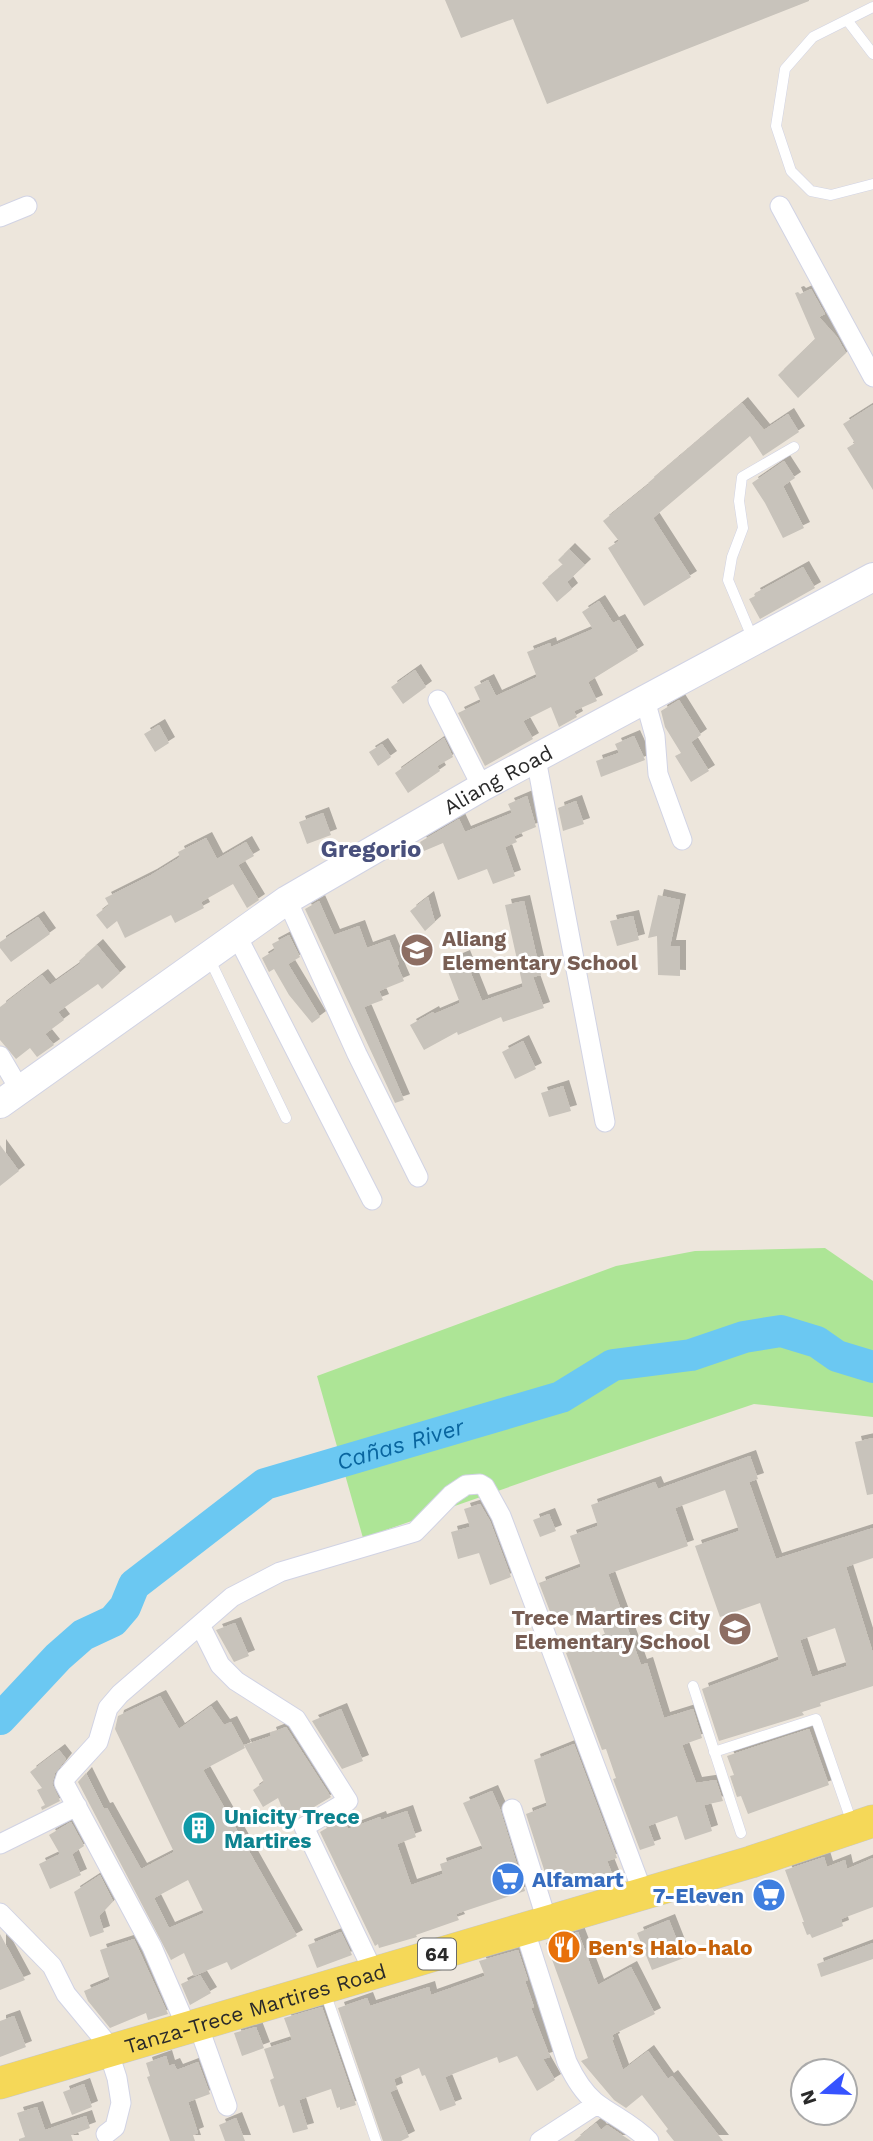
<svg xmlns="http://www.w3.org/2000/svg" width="873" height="2141" font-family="'Work Sans',sans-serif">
<defs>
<filter id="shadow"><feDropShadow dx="6" dy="-6" stdDeviation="0" flood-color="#0004"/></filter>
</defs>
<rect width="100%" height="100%" fill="#ede6dc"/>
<path fill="#ade596" d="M825,1248L873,1281V1417L754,1404L549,1473L363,1538L317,1376L616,1266L695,1251Z"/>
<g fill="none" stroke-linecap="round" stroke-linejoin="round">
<path stroke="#6bc8f2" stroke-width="32" id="s1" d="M0,1719L58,1657L83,1635L113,1621L125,1607L134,1585L265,1484L561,1397L613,1365L691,1355L744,1337L781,1331L817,1342L837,1356L873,1367"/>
</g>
<path fill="#c8c3bb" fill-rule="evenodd" filter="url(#shadow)" d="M445,0H809V1L547,104L513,19L461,38Z
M811,289L825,314L819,317L837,337L846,353L798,398L778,375L815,339L795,293L798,292L800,294Z
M742,403L764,430L788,414L799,432L763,456L750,436L653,518L691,577L644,606L608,548L619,541L603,521L649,484L648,483Z
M873,405V490L847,448L855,443L843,424Z
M784,461L795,478L783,486L804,528L783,538L765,503L752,483Z
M569,549L585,565L567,582L572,589L557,602L542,583L563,565L558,560Z
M803,567L815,588L760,619L749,599L755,596L754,594Z
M599,601L613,623L619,620L638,651L588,682L597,701L574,711L577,717L559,727L551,707L523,721L533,739L485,766L458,713L481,702L474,687L488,680L496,696L537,677L527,652L550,643L551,647L593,629L582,612Z
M415,670L426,687L403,704L391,687Z
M679,700L701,735L691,742L709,771L691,782L675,756L681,753L665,727L661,711Z
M159,725L169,743L155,752L144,734Z
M634,736L645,760L601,777L596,761L619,753L615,744Z
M444,738L453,757L437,766L440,771L408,793L395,773Z
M382,744L391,757L378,766L369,752Z
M527,796L536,827L514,836L517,842L505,847L515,876L493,884L487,869L458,880L443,843L424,851L420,842L459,819L465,832L512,813L508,804Z
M576,801L584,824L563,831L558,808Z
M323,813L331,835L307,844L299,822Z
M206,838L217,859L246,842L254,856L238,865L259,900L247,908L233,884L201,902L204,908L175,923L171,915L125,938L117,921L107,929L96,915L109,905L105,898L151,875L180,857L178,852Z
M658,895L680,900L670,946H680V976L658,975L657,936L648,938Z
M428,897L435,922L425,931L410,911Z
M319,901L334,935L359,926L367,948L389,940L399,964L397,965L404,981L379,991L383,1000L364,1007L404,1100L395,1103L305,909Z
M524,901L541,975L533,977L544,1008L503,1022L501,1017L458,1035L457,1032L424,1050L410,1025L433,1012L434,1014L460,1003L445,964L464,956L482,1001L523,987L505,905Z
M633,916L639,940L617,946L610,921Z
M38,917L50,934L11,962L0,948V942Z
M289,935L300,957L288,964L320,1017L312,1023L289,995L274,969L269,972L262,958L275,950L272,944Z
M97,945L120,973L102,989L98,984L58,1012L64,1020L45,1034L54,1045L37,1057L30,1048L16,1059L0,1040V1007L42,975L50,985L81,963L79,961Z
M523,1041L536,1069L515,1079L502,1052Z
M563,1086L571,1111L549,1117L541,1093Z
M0,1145L19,1171L0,1186Z
M873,1438V1494L867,1495L855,1442Z
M750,1456L758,1479L749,1482L776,1559L873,1528V1558L846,1567L873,1653V1686L820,1703L821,1706L802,1712L804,1715L719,1741L702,1689L779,1660L760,1603L720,1617L695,1546L739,1531L725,1490L675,1508L688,1546L608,1574L641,1665L647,1663L664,1718L693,1709L702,1738L682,1745L696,1783L716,1780L723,1801L704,1805L712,1831L685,1840L677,1816L648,1826L655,1845L640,1850L613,1779L616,1778L606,1749L602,1750L566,1653L606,1637L595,1607L554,1622L539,1583L581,1567L570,1536L598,1526L591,1505L655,1482L658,1489ZM835,1628L847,1666L812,1677L800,1640Z
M480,1504L490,1521L511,1577L490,1585L479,1553L458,1559L451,1532L470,1527L464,1509Z
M549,1514L556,1531L540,1537L533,1520Z
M235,1623L249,1656L234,1662L216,1630Z
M160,1696L179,1729L211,1706L224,1725L231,1722L245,1748L203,1770L297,1936L231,1970L227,1962L194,1976L184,1953L171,1960L78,1782L86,1773L104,1809L107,1808L141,1869L174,1852L115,1729L118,1716ZM188,1880L204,1913L169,1928L154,1898Z
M341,1709L363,1761L342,1769L312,1721Z
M286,1727L331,1797L297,1817L293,1821L291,1830L278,1798L263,1807L253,1790L264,1782L244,1745L271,1736L270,1733Z
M809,1729L829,1785L748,1814L741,1796L737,1797L730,1776L734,1775L727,1756Z
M574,1744L617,1858L607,1861L613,1876L593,1884L589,1875L550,1888L526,1814L547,1806L534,1760Z
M59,1750L66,1759L55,1773L52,1784L60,1801L42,1810L41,1807L45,1805L37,1790L42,1788L30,1772Z
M492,1791L500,1809L525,1891L456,1914L459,1920L416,1935L417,1937L379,1948L378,1944L375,1946L320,1832L344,1818L348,1829L380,1817L381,1820L407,1811L416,1837L397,1844L411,1885L443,1874L440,1864L483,1849L463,1803Z
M71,1822L84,1846L72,1854L81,1875L50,1889L39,1864L60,1854L49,1835Z
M824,1857L827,1867L845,1860L847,1869L873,1858V1907L841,1919L843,1926L812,1938L810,1934L807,1935L802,1922H804L785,1870Z
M100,1875L113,1901L99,1916L104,1932L90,1937L74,1892Z
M669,1920L684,1958L652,1970L637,1933Z
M341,1932L352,1955L317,1968L308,1945Z
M578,1932L598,1985L631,1967L655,2014L612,2035L614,2039L612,2040L623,2070L648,2051L668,2079L672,2076L723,2141H674L666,2131L668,2129L642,2095L626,2108L614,2100L581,2061L588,2058L546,1943Z
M0,1934L25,1980L0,1990Z
M134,1939L168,2014L148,2020L146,2013L110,2028L88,2001L84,1991L110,1980L100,1950Z
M873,1943V1959L821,1977L817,1964Z
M518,1950L528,1980L525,1981L534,2007L531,2008L550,2057L543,2059L555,2080L537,2091L517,2056L499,2063L497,2057L445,2077L456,2105L440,2111L425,2075L422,2076L419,2068L394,2079L397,2089L390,2092L409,2137L401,2141H383L338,2008L367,1998L370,2006L429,1987L431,1995L485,1976L479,1961Z
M200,1975L211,1993L190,2005L181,1984Z
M322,2007L356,2105L340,2110V2107L337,2108L331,2089L299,2100L308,2129L293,2133L284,2105L279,2107L270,2080L274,2078L264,2049L292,2040L284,2018Z
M14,2016L26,2047L0,2057V2021Z
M256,2027L264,2048L242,2056L234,2033Z
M166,2056L169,2066L174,2064L177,2070L198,2062L210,2094L188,2102L198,2133L193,2135L195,2141H170L147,2077L150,2076L146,2063Z
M84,2084L92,2107L72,2115L63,2092Z
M37,2107L45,2130L86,2116L90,2128L71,2135L73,2141H19V2139L25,2137L17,2113Z
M236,2118L245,2141H225L219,2125Z
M596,2123L601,2130L607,2125L631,2141H574Z"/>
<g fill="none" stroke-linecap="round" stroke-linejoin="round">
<defs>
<path id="lane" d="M873,7L813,37L785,69L776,126L791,171L811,191L831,195L873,184
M847,20L873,54
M752,637L728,580L732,557L743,528L739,501L742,477L794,447
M209,958L286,1118
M693,1686L741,1833
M714,1752L816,1719L852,1823
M325,1992L376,2141"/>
<path id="street" d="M780,206L873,377
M0,217L27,206
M438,700L482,787
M645,700L655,736L658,774L682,840
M536,759L605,1122
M287,900L357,1054L418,1177
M236,934L372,1200
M0,1056L20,1090
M200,1625L220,1665L236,1681L296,1719L348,1801L304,1827L374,1973
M512,1809L547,1921
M0,1844L77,1806
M0,1913L52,1966L66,1994L105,2041L117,2078L121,2103L115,2127L106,2134
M524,1928L567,2062C574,2077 582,2091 595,2102C613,2116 633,2124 649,2141
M198,2025L227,2106
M187,2028L152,1947L64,1783L66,1777L98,1742L108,1708L120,1694L232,1597L280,1572L415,1532L451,1495L466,1485L480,1484L485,1487L501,1516L643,1893
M540,2141L597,2104"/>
<g id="secondary">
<path id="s2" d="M0,1104L287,900L482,787L873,577"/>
</g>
<g id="primary">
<path id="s3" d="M0,2083L751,1862L873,1821"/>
</g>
</defs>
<use href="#lane" stroke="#d1d3e4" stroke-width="11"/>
<use href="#street" stroke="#d1d3e4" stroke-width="21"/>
<use href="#secondary" stroke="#d1d3e4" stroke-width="30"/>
<use href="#primary" stroke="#c8c8c8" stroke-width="33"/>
<use href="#lane" stroke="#fff" stroke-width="10"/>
<use href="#street" stroke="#fff" stroke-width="19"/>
<use href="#secondary" stroke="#fff" stroke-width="28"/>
<use href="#primary" stroke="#f5d858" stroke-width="32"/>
</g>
<defs>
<symbol id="school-disc" viewBox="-11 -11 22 22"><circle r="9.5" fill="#8d6e63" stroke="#fff"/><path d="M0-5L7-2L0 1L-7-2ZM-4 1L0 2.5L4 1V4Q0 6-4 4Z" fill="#fff"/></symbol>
<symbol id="building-disc" viewBox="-11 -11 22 22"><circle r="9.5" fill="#0f9aa8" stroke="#fff"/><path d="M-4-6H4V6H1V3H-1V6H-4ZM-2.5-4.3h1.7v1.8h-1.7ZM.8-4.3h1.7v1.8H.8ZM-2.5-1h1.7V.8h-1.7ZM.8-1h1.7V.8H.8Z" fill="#fff"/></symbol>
<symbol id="supermarket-disc" viewBox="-11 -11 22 22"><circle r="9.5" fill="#3f7fe0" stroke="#fff"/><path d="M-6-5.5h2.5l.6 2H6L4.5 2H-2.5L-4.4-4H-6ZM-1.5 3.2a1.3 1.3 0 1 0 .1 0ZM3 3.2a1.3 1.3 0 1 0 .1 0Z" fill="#fff"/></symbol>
<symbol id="restaurant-disc" viewBox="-11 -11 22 22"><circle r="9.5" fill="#e8710a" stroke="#fff"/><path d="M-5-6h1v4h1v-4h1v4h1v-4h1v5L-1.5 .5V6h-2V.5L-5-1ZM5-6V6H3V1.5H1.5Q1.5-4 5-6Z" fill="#fff"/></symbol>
</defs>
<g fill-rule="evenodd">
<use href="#school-disc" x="398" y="931" width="38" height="38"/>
<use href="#school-disc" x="716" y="1610" width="38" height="38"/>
<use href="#building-disc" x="180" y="1809" width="38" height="38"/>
<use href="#supermarket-disc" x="489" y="1860" width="38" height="38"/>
<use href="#supermarket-disc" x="750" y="1876" width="38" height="38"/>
<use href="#restaurant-disc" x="545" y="1928" width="38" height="38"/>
</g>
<g text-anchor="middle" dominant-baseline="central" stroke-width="6" stroke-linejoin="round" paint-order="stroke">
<rect fill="#fff" stroke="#6a6a6a" stroke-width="2" x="418" y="1938.5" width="38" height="31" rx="5"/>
<g font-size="19" font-weight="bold" fill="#2a2a2a">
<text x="437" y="1954">64</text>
</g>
<g font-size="21" fill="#2a2a2a" stroke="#fff">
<text stroke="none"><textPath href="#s2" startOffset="595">Aliang Road</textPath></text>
<text stroke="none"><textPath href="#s3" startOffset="266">Tanza-Trece Martires Road</textPath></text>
</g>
<g font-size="21" font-weight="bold" fill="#785e54" stroke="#fff" text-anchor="start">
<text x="442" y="938">Aliang<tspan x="442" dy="24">Elementary School</tspan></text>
<text x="710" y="1617" text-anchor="end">Trece Martires City<tspan x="710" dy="24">Elementary School</tspan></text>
</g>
<g font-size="21" font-weight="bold" fill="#0d838f" stroke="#fff" text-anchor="start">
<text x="224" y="1816">Unicity Trece<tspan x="224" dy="24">Martires</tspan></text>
</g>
<g font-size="21" font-weight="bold" fill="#366cbe" stroke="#fff" text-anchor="start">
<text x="532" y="1879">Alfamart</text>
<text x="744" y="1895" text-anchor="end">7-Eleven</text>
</g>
<g font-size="21" font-weight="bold" fill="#c56008" stroke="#fff" text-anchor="start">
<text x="588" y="1947">Ben's Halo-halo</text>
</g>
<g font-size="23" font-style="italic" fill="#09659f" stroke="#fff">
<text stroke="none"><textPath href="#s1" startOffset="500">Cañas River</textPath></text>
</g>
<g font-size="24" font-weight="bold" fill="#49507c" stroke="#fff">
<text x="371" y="849">Gregorio</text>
</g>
</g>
<g transform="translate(824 2092) rotate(251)"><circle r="33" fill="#ffffff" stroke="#aaaaaa" stroke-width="2"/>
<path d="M0-5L12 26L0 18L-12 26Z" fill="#3653ff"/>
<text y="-10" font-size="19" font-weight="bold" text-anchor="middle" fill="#2a2a2a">N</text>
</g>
</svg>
